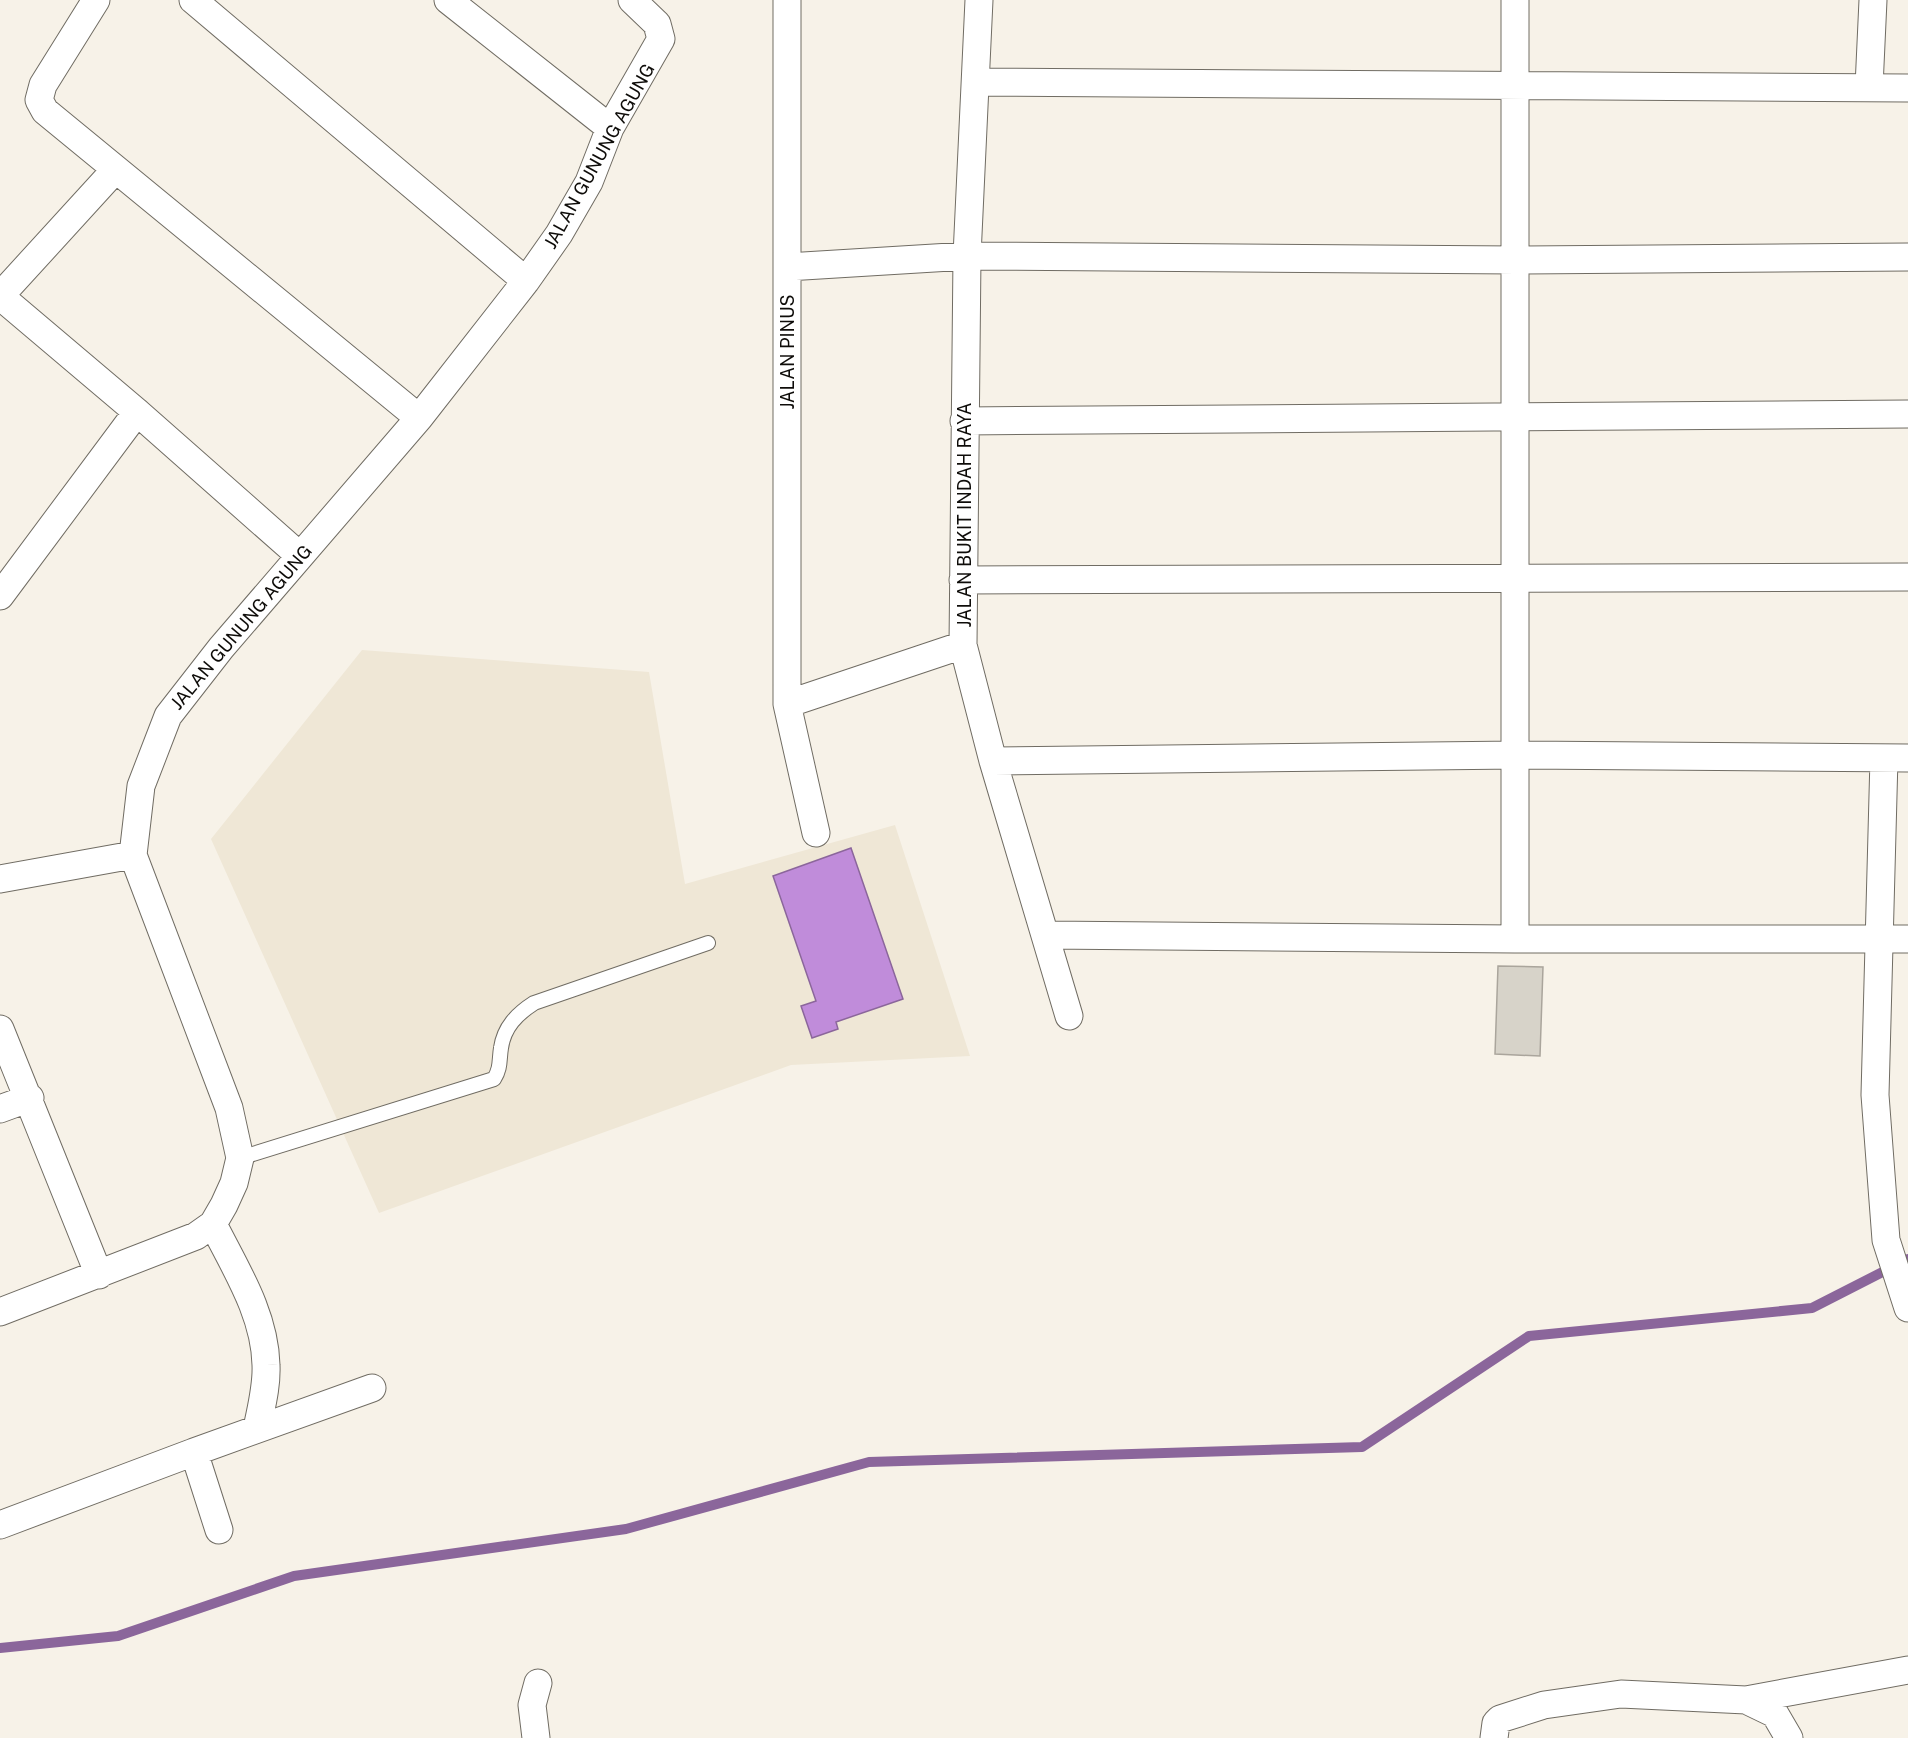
<svg xmlns="http://www.w3.org/2000/svg" width="1908" height="1738" font-family="'Public Sans',sans-serif">
<rect width="100%" height="100%" fill="#f7f2e8"/>
<path fill="#efe7d6" d="M362,650L649,672L685,884L895,825L970,1056L791,1065L379,1213L211,839Z"/>
<path fill="#c08cda" stroke="#8b669b" stroke-width="1.5" d="M851,848L903,999L836,1022L838,1029L812,1038L801,1006L816,1001L773,876Z"/>
<g fill="none" stroke-linecap="round" stroke-linejoin="round">
<path stroke="#8b669b" stroke-width="10" d="M0,1648L118,1636L294,1576L626,1529L869,1462L1362,1447L1529,1336L1812,1308L1908,1259"/>
</g>
<path fill="#d7d3c9" stroke="#aaa59c" stroke-width="1.5" d="M1498,966L1543,967L1540,1056L1495,1054Z"/>
<g fill="none" stroke-linecap="round" stroke-linejoin="round">
<defs>
<path id="service" d="M240,1158L494,1079C501,1068 499,1060 501,1048C504,1027 517,1014 534,1003L708,943"/>
<path id="minor" d="M96,0L43,85L39,100L45,111L419,418
M193,0L526,281
M448,0L610,128
M787,0V704L816,833
M979,0L967,256L963,645L993,761L1069,1016
M977,82L1908,88
M1869,87L1873,0
M787,267L967,256L1516,260L1908,257
M0,296L137,412L300,556
M0,296L115,170
M964,421L1908,414
M963,580L1908,577
M0,596L137,412
M787,704L963,645
M1884,758L1875,1095L1886,1240L1908,1308
M993,761L1517,755L1908,758
M0,879L133,855
M1046,935L1515,939H1908
M1515,939V0
M0,1029L99,1275
M0,1109L30,1098
M213,1224C235,1268 265,1314 266,1365C267,1387 261,1408 257,1429
M0,1312L196,1236L213,1224L224,1205L234,1183L240,1158L229,1108L133,855L141,786L168,716L221,648L419,418L526,281L559,234L589,182L610,128L661,39L657,24L632,0
M194,1452L372,1388
M0,1525L194,1452L219,1530
M1746,1700L1775,1714L1789,1738
M536,1738L532,1705L538,1683
M1494,1738L1496,1723L1500,1719L1544,1705L1621,1694L1746,1700L1908,1670"/>
</defs>
<use href="#service" stroke="#706c63" stroke-width="16"/>
<use href="#minor" stroke="#706c63" stroke-width="29"/>
<use href="#service" stroke="#fff" stroke-width="14"/>
<use href="#minor" stroke="#fff" stroke-width="27"/>
</g>
<g text-anchor="middle" dominant-baseline="central" stroke-width="4.5" stroke-linejoin="round" paint-order="stroke">
<g font-size="18" fill="#0e0c09" stroke="#fff">
<text transform="translate(599 156) rotate(-61)">JALAN GUNUNG AGUNG</text>
<text transform="translate(787 352) rotate(-90)">JALAN PINUS</text>
<text transform="translate(964 515) rotate(-90)">JALAN BUKIT INDAH RAYA</text>
<text transform="translate(241 627) rotate(-50)">JALAN GUNUNG AGUNG</text>
</g>
</g>
</svg>
